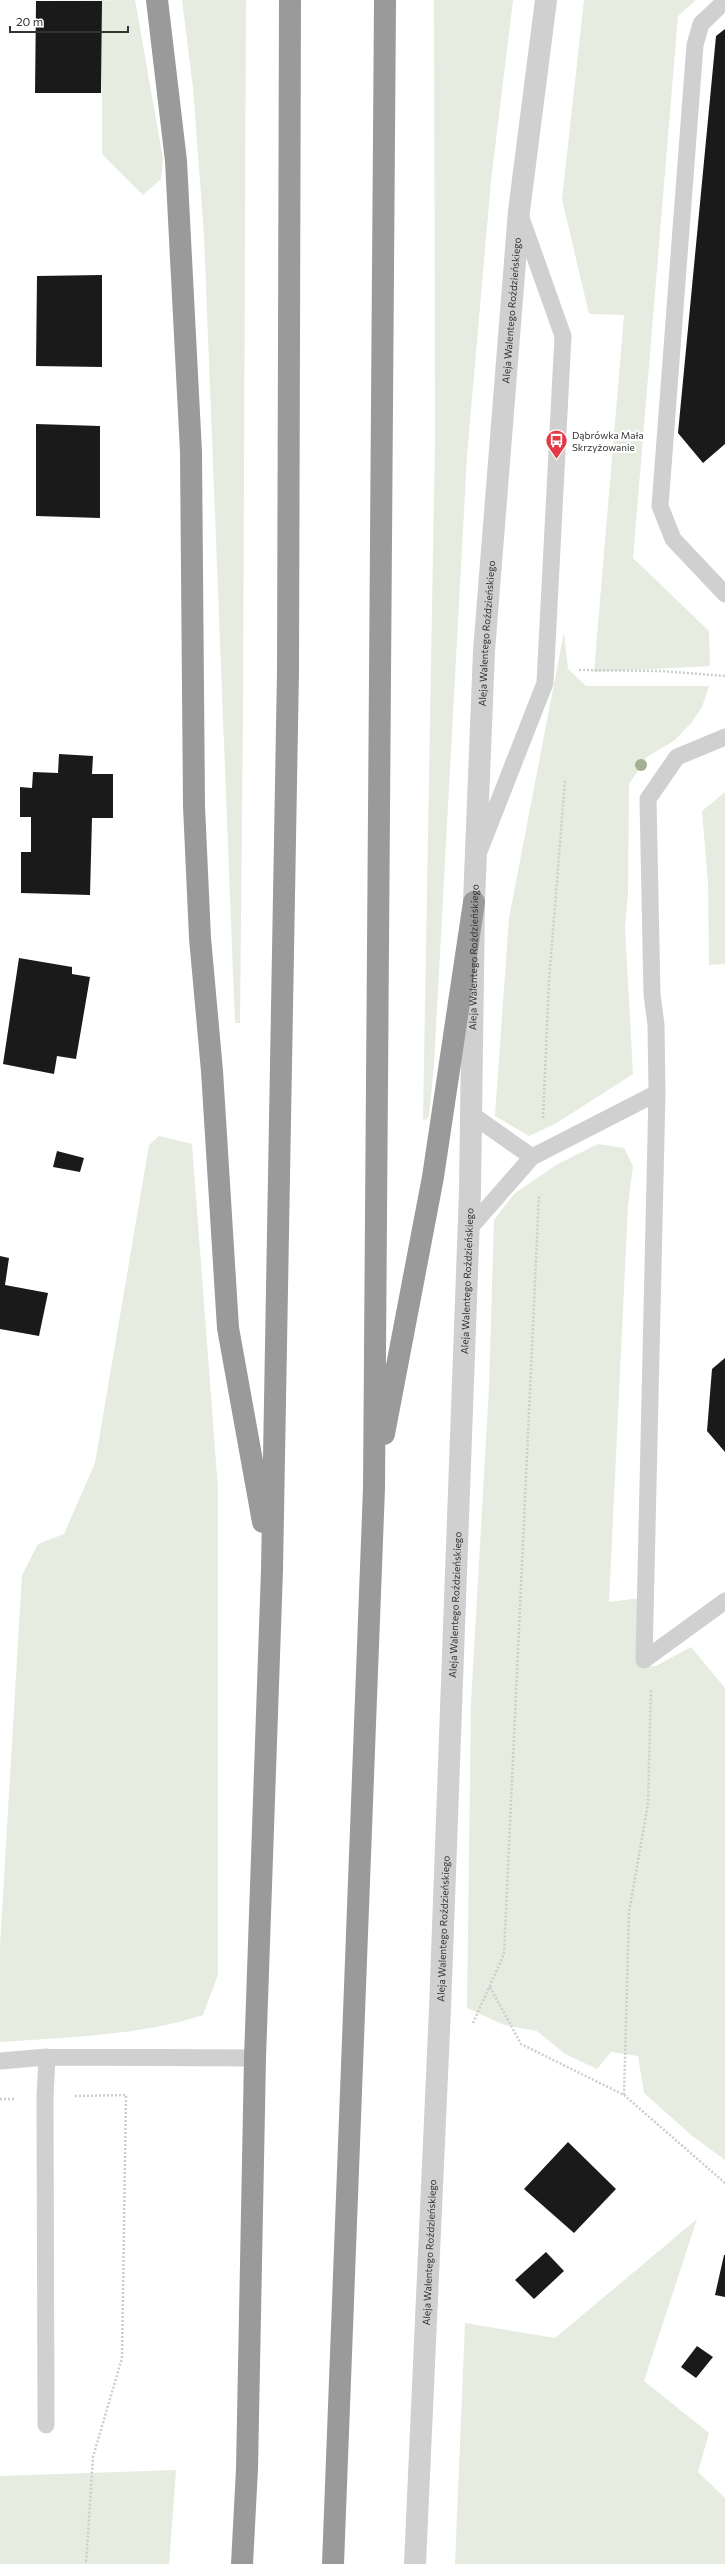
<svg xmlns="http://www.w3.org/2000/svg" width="725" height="2564" font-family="Commissioner,sans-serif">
<rect width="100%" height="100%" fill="#fff"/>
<path fill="#e6ecdf" d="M135,0L163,159L161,179L143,195L102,154V1H36Z
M182,0H246L243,711L240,1023H235L204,235L193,88Z
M434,0H513L491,181L467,456L434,1064L429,1116L426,1120L423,1119L435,439Z
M584,0H696L678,16L633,558L709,631L710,666L594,672L624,315L589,314L562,199Z
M564,632L568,669L586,686H709L702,707L692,722L675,740L647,757L629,784L628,893L625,928L633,1074L555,1124L529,1136L495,1116L509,918Z
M725,792V964L709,965L708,883L702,811Z
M159,1136L192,1144L218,1489V1975L203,2015C138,2036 68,2037 0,2042V1945L22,1575L38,1544L64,1534L95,1463L149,1145Z
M598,1144L624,1148L633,1166L628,1205L609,1602L641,1598L644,1666H656L691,1647L725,1688V2160L691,2135L644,2093L638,2056L611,2052L597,2069L565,2054L537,2031L504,2025L467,2008L471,1703L489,1387L494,1220L514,1194L556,1165Z
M697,2219L644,2381L709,2433L698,2472L725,2498V2564H455L465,2323L555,2338Z
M176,2470L169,2564H0V2476Z"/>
<path fill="#1a1a1a" d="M36,1H102L101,93H35Z
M725,29V444L703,463L678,433L716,36Z
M102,275V367L36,366L37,276Z
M36,424L100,426V518L36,516Z
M59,754L93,756L92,774H113V818H92L90,895L21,893V852H31V817H20V787L32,788L33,772L58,773Z
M19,958L72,967V974L90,977L76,1059L57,1056L54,1074L3,1064Z
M57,1151L84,1158L80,1172L53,1167Z
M0,1256L9,1258L5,1285L48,1293L39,1336L0,1329Z
M725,1358V1452L707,1431L712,1369Z
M568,2142L616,2189L574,2233L524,2189Z
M546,2252L564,2271L534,2299L515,2280Z
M724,2255H725V2297L715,2295Z
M697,2346L713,2357L696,2378L681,2367Z"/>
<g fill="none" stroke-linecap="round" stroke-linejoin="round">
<path stroke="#cdcdcd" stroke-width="2.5" stroke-dasharray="2 2" stroke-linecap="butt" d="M579,670L661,671L725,676
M543,1118L549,980L565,781
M490,1987L521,2044L624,2095L629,1912L648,1804L651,1689
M473,2023L504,1954L539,1195
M624,2095L725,2183
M75,2096L126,2095L122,2358L93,2457L86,2564
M0,2099H16"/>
<path stroke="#d0d0d0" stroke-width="17" d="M725,1L701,24L695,45L660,506L673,539L725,594
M480,849L545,683L563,336L520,215
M471,1114L532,1157
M468,1230L532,1157L657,1093
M644,1660L657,1093L656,1025L652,994L648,799L677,757L725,737
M644,1660L725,1601
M0,2061L47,2057L255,2058
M46,2425L45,2097L47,2057"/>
<path stroke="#d0d0d0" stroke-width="22" id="s1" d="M415,2564L440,2009L470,1191L474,902L484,651L519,211L546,0"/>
<path stroke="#9a9a9a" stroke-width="22" d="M157,0L176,161L191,452L194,806L200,938L212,1071L228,1328L263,1522
M384,1434L433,1177L474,902
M242,2564L247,2469L255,2058L272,1570L288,671L290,0
M333,2564L374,1488L385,0"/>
</g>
<circle fill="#a2b095" cx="641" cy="765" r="6"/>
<defs>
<symbol id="bus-pin" viewBox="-11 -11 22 30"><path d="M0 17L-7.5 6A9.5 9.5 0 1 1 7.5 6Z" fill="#e63946" stroke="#fff"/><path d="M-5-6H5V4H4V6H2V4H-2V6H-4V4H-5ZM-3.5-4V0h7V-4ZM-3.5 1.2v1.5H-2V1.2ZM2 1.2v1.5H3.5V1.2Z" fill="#fff"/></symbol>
</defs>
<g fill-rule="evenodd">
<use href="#bus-pin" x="544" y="428" width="25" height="34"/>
</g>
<g text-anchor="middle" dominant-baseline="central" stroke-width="4" stroke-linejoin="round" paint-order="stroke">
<g font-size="10" fill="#333" stroke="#fff">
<text stroke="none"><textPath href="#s1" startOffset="2256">Aleja Walentego Roździeńskiego</textPath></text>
<text stroke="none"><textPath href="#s1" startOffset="1932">Aleja Walentego Roździeńskiego</textPath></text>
<text stroke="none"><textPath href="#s1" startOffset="1608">Aleja Walentego Roździeńskiego</textPath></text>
<text stroke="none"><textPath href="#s1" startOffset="1284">Aleja Walentego Roździeńskiego</textPath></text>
<text stroke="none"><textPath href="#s1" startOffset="960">Aleja Walentego Roździeńskiego</textPath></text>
<text stroke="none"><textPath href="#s1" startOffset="636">Aleja Walentego Roździeńskiego</textPath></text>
<text stroke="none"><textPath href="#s1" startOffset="312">Aleja Walentego Roździeńskiego</textPath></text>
</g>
<g font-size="10" fill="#333" stroke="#fff" text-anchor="start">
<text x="572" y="435">Dąbrówka Mała<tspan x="572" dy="12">Skrzyżowanie</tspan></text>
</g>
</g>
<path d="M10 26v6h118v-6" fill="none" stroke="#333333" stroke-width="2"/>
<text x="16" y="26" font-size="12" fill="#333333" stroke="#ffffff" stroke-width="3" paint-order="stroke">20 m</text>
</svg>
